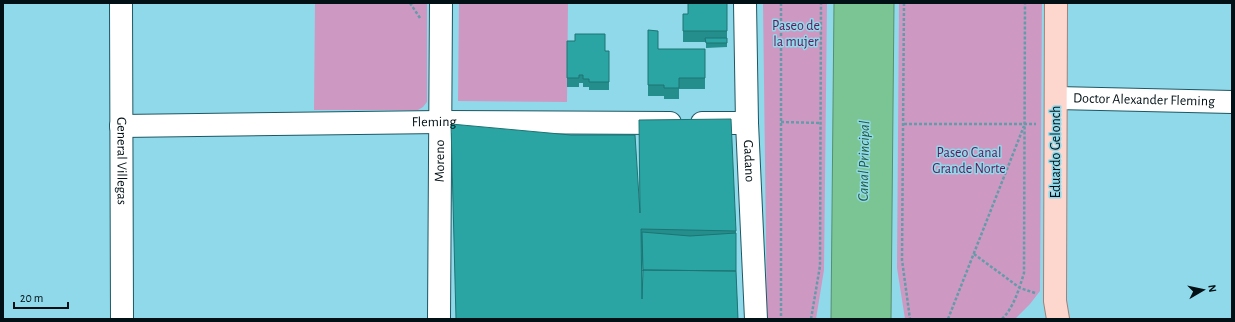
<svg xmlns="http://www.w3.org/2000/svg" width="1235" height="322" font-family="'Alegreya Sans',sans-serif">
<rect width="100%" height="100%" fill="#90d9ea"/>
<path fill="#cd99c2" d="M315,3H427V102L423,107L418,110H314Z
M459,3H568L567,102L458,101Z
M763,3H827L824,270L816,319H767Z
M899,3H1042L1040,291L1030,304L1015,319H905L897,268Z"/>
<path fill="#7bc594" stroke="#568f6e" d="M834,3H894L891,319H831Z"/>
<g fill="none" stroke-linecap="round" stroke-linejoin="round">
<defs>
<g id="minor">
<path id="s1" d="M121,3L122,319"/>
<path id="s2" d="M745,3L747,123L756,319"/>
<path id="s3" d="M1057,98L1232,102"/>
<path d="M702,123H747"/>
<path id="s4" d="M121,126L440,122L670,123"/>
<path id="s5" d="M439,319L441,3"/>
</g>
<path id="major" d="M1056,3L1055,301L1058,319"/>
</defs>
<use href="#minor" stroke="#1e5763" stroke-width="24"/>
<use href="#major" stroke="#a48078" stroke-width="24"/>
<path stroke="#639ba8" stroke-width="2.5" stroke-dasharray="3 2" stroke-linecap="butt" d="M410,3L420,18
M781,3V319
M904,3L902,260L910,319
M781,122L821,123
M904,124H1036
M974,254L1020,288L1035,293
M811,319L820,266L821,3
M948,319L1024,126
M1002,319C1014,307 1019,289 1024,273L1025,3"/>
<use href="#minor" stroke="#fff" stroke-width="22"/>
<use href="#major" stroke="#fdd7ce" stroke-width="22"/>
</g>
<path fill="#248e8d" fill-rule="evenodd" d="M727,3V47L706,48V42H683V14H688Z
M648,30L658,49H705V89H679V99H664V96H648Z
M567,41L605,51H609V90H589V87H583V83H579V87H567Z
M640,211L736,231V271L738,319H455ZM641,242L643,277L642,299Z"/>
<path fill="#2aa5a4" stroke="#1d7473" d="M688,3H727V31H683V14H688Z
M648,30L658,31V49H705V78H679V88H664V85H648Z
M575,34H605V51H609V82H589V79H583V75H579V78H567V41H575Z
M705,38H727V43H706Z
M731,119L736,231L641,229L642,299L643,270L736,271L738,319H456L451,124L571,135H635L640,213L639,120Z
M642,232L690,236L736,233V271L643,270V271Z"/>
<g text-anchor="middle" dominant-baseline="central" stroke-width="3" stroke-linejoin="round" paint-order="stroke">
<g font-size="14" fill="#64195a" stroke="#90d9ea">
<text x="796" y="26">Paseo de<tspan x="796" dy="16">la mujer</tspan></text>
<text x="969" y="153">Paseo Canal<tspan x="969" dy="16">Grande Norte</tspan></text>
</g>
<g font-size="14" fill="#001015" stroke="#90d9ea">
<text stroke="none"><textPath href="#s3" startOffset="87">Doctor Alexander Fleming</textPath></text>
<text stroke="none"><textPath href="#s4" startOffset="313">Fleming</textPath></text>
<text transform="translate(1056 152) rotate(-90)">Eduardo Gelonch</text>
<text stroke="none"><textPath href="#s1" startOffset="158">General Villegas</textPath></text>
<text stroke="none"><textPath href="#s5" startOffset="158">Moreno</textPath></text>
<text stroke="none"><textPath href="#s2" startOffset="158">Gadano</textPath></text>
</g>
<g font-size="15" font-style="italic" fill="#225837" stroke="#90d9ea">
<text transform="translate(864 161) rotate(-89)">Canal Principal</text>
</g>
</g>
<rect width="1235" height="322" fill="none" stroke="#001015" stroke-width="8"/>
<g transform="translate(1203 290) rotate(81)" stroke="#90d9ea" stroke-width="3" paint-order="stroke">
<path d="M0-3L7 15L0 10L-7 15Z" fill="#001015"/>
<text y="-6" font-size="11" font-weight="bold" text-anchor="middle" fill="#001015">N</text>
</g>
<path d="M14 302v6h54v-6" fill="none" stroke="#001015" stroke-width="2"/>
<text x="20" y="302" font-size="12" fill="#001015" stroke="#90d9ea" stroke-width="3" paint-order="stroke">20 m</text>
</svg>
